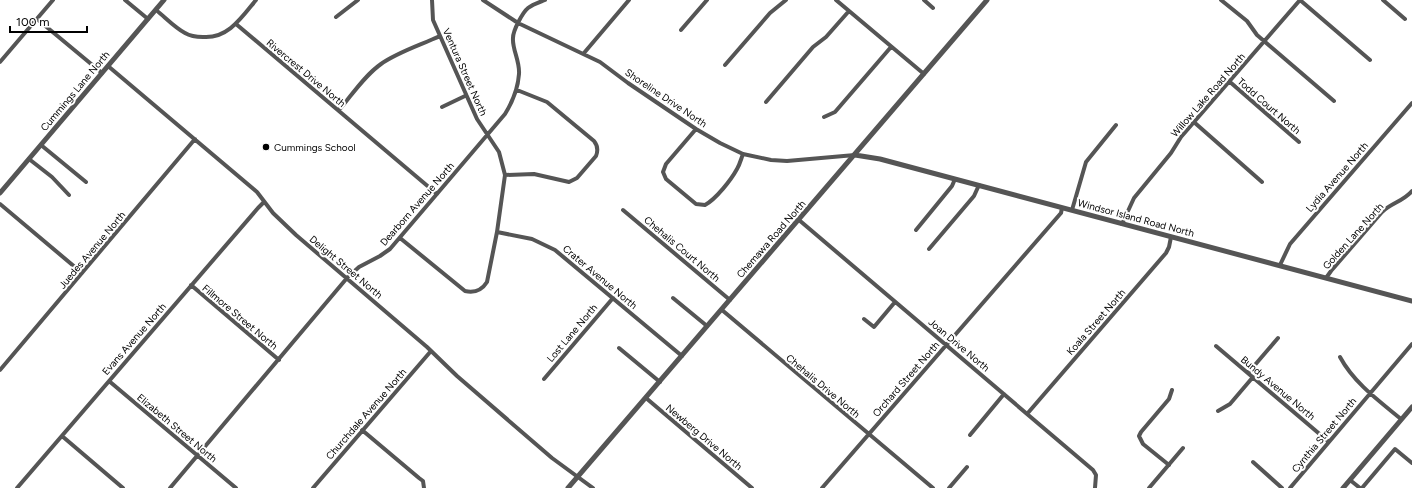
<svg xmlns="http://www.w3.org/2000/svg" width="1412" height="488" font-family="Figtree,sans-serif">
<rect width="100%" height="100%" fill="#fff"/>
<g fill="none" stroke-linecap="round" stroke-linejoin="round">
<path stroke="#555" stroke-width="4" d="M125,0L148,19
M483,0L518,23L600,62L628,83L696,129L720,143L743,154L771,160L787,161L855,155
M836,0L924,74
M924,0L933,8
M1221,0L1247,21L1257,35L1334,101
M1383,0L1405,19
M156,10C165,17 174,27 185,33C190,36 197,37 203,37C228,39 242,17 256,0
M336,17L358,0
M37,19L102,73
M236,24L437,194
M681,30L707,0
M584,53L629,0
M0,62L53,0
M725,65L770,13L786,0
M108,66L257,192L273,213L296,235L427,347L457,376L552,458L593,488
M1230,82L1299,142
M766,102L813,47L826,37L849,11
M442,107L465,96
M339,110C352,95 364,76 381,64C398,52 421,45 440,36
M824,117L835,112L891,47
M1195,123L1262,182
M696,129L666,164L663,172L666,179L696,204L705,205C716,199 731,180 737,169C740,164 741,159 743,154
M41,145L86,182
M29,159L52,177L69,195
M505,175L534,174L569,182L577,178L596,156C598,151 598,146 594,141L547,102L517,90
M0,204L82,273
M623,210L730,300
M1072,210L1086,162L1116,125
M799,220L1093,470L1096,475L1095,488
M1122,224L1134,198L1171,153L1181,137L1300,0L1370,60
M916,230L952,186L955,179
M497,232L532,239L555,250L682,356
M400,238L465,291C474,293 482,290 487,282L497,232L505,175L499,152L477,119L433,20L432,0
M929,249L974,196L979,185
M1280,265L1290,244L1412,103
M1326,278L1331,271L1382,212C1391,203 1404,201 1412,191
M191,285L279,360
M673,298L707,326
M722,310L933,488
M864,319L874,327L895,302
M1216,346L1329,442
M619,348L660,382
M1340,357C1354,383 1379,401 1401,419
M0,370L195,139
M1248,373L1278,338
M544,379L613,298
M109,381L236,488
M646,398L752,488
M1218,411L1230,404L1253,377
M1027,414L1166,253L1169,247L1171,237
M362,430L419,478L423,481L424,488
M970,435L1004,394
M62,436L123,488
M1253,462L1282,488
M1169,465L1143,444L1139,436L1141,432L1169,399L1172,390
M1350,480L1360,488
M17,488L258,208L264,202
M170,488L347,278L359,267L380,256L390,249L505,114C513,101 518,89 519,74C520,61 512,49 513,38C513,30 523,12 528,8C533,4 540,2 545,0
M313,488L431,351
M822,488L1061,213L1062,208
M949,488L967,467
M1149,488L1183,448
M1290,488L1412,344
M1362,488L1395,449L1412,463"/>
<path stroke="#555" stroke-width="5" d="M855,155L880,159L1412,301
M0,193L164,0
M568,488L987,0
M1343,488L1412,407"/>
</g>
<circle fill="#000" stroke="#fff" stroke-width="1.5" cx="266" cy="147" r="4"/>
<g text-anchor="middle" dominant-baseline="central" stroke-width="4" stroke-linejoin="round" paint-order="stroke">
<g font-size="10" fill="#000" stroke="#fff">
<text transform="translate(465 72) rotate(66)">Ventura Street North</text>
<text transform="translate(306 73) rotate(40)">Rivercrest Drive North</text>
<text transform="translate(75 91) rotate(-50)">Cummings Lane North</text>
<text transform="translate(1208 95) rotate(-49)">Willow Lake Road North</text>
<text transform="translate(666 98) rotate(34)">Shoreline Drive North</text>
<text transform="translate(1269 106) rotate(41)">Todd Court North</text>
<text transform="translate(1337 177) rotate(-49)">Lydia Avenue North</text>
<text transform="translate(417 204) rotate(-49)">Dearborn Avenue North</text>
<text transform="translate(1136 218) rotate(15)">Windsor Island Road North</text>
<text transform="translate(1353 236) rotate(-48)">Golden Lane North</text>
<text transform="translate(771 239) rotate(-49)">Chemawa Road North</text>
<text transform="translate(682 249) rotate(40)">Chehalis Court North</text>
<text transform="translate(92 250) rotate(-50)">Juedes Avenue North</text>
<text transform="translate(346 267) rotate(40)">Delight Street North</text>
<text transform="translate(600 277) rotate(40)">Crater Avenue North</text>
<text transform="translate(240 317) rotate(40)">Fillmore Street North</text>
<text transform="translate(1096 322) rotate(-49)">Koala Street North</text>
<text transform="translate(572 333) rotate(-50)">Lost Lane North</text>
<text transform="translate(134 339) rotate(-49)">Evans Avenue North</text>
<text transform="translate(959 345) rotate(40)">Joan Drive North</text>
<text transform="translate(906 379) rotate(-49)">Orchard Street North</text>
<text transform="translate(823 386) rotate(40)">Chehalis Drive North</text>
<text transform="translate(1278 388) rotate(40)">Bundy Avenue North</text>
<text transform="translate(366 414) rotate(-49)">Churchdale Avenue North</text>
<text transform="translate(177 428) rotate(40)">Elizabeth Street North</text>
<text transform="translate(1324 435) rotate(-50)">Cynthia Street North</text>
<text transform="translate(704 437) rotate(40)">Newberg Drive North</text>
</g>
<g font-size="10" fill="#000" stroke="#fff" text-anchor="start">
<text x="274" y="147">Cummings School</text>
</g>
</g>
<path d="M10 26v6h77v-6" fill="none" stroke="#000000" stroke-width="2"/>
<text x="16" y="26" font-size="12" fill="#000000" stroke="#ffffff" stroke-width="3" paint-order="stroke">100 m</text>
</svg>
